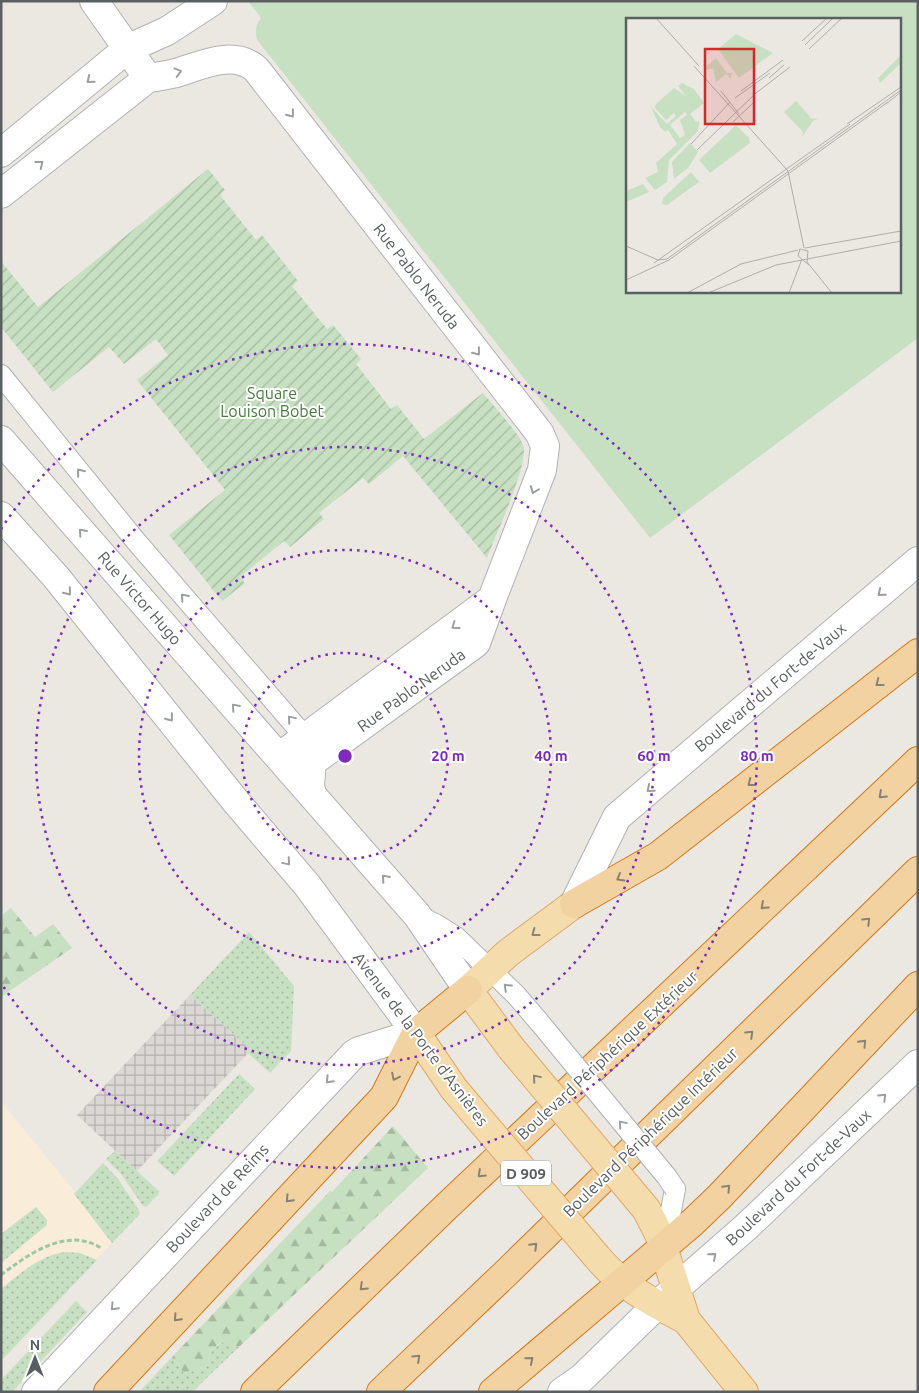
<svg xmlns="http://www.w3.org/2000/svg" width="919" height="1393" font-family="Ubuntu,sans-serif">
<defs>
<pattern id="industrial-grid" width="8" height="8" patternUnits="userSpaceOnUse" patternTransform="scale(1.25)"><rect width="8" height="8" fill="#dad7d4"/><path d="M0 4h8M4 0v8" fill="none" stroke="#b4b2af"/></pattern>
<pattern id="grass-dots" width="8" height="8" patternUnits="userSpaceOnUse" patternTransform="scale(1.25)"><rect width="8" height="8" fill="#c7e0c1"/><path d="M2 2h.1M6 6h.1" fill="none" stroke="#a5b9a0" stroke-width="1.8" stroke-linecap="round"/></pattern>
<pattern id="forest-firs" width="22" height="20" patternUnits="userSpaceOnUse" patternTransform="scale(1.25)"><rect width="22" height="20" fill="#c7e0c1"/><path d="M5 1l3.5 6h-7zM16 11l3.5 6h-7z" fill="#a5b9a0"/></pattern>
<pattern id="garden-furrows" width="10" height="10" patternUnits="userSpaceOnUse" patternTransform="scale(1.25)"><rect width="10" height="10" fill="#c7e0c1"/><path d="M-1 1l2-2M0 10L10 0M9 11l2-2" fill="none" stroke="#a5b9a0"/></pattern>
</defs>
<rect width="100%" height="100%" fill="#ebe8e2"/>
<path fill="#f9ecd9" d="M1,1101L75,1192L74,1194L112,1243L1,1361Z"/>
<path fill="url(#industrial-grid)" d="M190,995L251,1050L137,1171L77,1115Z"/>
<path fill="url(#grass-dots)" d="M249,932L294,986L291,1051L270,1073L248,1053L251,1050L190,995Z
M239,1074L255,1089L174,1176L157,1161Z
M115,1151L160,1192L146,1207L143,1206L121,1174L106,1159Z
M103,1163L118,1179L138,1209L140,1214L112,1243L74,1194Z
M36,1207L47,1220V1225L1,1263V1234Z
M66,1252L80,1253L97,1260L1,1361V1289C21,1273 40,1255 66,1252Z
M76,1301L87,1312L12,1392H1V1380Z
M222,1342L239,1347L192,1392H139L172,1357L184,1373L205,1368L212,1350Z"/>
<path fill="url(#forest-firs)" d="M11,908L35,937L53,924L72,948L1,997V916Z
M393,1126L428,1168L239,1347L221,1342L212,1350L205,1368L184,1373L172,1357L330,1191L332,1192Z"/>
<path fill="url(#garden-furrows)" d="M208,169L225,190L220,195L256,240L262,235L298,281L292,286L327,329L333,325L361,359L356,364L391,409L397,405L424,439L483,393C492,404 519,433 523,445C530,463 495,536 487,558L403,456L369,484L363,478L319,513L324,519L290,547L284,541L240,577L245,583L222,601L169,535L225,490L137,380L168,355L156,339L124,364L109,347L53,392L1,327V261L38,307Z"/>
<path fill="#c7e0c1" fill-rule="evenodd" d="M248,1H918V338L650,538L258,41C254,32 256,25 261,18ZM628,19H900V291H628Z"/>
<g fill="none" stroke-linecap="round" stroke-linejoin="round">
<defs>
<path id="service" d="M1,375L135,540L305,737L310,750
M419,916L437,925L456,937L516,995L540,1023
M664,1248L675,1189"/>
<path id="minor" d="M94,1L148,78C157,77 167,75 176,73C200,66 233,49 256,69L534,426L540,434L545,446L542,470L492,599L279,757
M1,153L127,49L167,31L213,1
M1,194L148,78
M312,795L310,785L312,762L476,643L492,599
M36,1392L354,1054L359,1051L416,1033
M562,1392L582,1378L657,1305L746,1227L918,1064"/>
<path id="secondary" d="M1,440L417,915L468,990
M1,516L56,577L237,803L307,885L416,1033
M574,904L617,817L918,561"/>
<path id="primary" d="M416,1033L454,1089
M511,1048L468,990L508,953L574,904
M646,1209L659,1234L686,1320L744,1392
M597,1257C620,1285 653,1303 686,1320"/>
<path id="trunk" d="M574,904L658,856L918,653
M108,1392L384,1097L416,1033L468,990
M255,1392L446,1207L918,761
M381,1392L505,1274L918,871
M493,1392L693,1222L720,1196L918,986"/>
</defs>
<use href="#service" stroke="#afb3b6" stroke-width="22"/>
<use href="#minor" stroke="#afb3b6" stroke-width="30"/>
<use href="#secondary" stroke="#afb3b6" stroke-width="30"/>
<use href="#primary" stroke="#e0a866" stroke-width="30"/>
<use href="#trunk" stroke="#d47719" stroke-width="30"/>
<path stroke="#9ec6a2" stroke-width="3" stroke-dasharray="5 2.5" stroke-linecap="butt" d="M1,1275C27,1255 67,1226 101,1248"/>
<use href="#service" stroke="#fff" stroke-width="20"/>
<use href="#minor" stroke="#fff" stroke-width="28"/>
<use href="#secondary" stroke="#fff" stroke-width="28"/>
<use href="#primary" stroke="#f5dcad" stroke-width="28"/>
<use href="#trunk" stroke="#f2d2a0" stroke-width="28"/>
<defs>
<path id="service-bridge" d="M540,1023L667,1177L675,1189"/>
<path id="primary-bridge" d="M511,1048L646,1209
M454,1089L597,1257"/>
</defs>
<use href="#service-bridge" stroke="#afb3b6" stroke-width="22" stroke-linecap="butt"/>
<use href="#primary-bridge" stroke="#e0a866" stroke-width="30" stroke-linecap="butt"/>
<use href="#service-bridge" stroke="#fff" stroke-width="20"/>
<use href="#primary-bridge" stroke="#f5dcad" stroke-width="28"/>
</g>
<defs><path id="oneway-chevron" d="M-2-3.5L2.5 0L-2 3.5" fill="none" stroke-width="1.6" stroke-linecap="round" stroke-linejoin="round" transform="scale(1.25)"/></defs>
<g stroke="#9c9fa0">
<use href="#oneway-chevron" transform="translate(178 72) rotate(-15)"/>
<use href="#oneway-chevron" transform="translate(90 80) rotate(141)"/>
<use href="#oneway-chevron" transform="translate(291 114) rotate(52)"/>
<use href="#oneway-chevron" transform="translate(40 164) rotate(-38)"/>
<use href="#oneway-chevron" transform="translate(477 352) rotate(52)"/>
<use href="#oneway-chevron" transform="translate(80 472) rotate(-129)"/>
<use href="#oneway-chevron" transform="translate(534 490) rotate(111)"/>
<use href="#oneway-chevron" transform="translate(82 532) rotate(-131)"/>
<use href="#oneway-chevron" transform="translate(68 592) rotate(51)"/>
<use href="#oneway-chevron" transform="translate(881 593) rotate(140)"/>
<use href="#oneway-chevron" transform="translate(184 597) rotate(-131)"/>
<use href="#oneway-chevron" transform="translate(455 626) rotate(144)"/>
<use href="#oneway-chevron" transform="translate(235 707) rotate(-131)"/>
<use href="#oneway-chevron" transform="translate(170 718) rotate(52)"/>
<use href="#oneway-chevron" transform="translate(291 719) rotate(-130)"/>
<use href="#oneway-chevron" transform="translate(650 789) rotate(140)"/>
<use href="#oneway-chevron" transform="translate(287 862) rotate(50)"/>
<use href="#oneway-chevron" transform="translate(385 878) rotate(-131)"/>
<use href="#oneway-chevron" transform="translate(507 987) rotate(-136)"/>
<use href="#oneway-chevron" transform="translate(329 1080) rotate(134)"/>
<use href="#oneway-chevron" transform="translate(883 1097) rotate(-44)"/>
<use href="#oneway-chevron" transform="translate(622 1124) rotate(-130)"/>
<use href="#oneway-chevron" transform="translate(713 1256) rotate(-41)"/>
<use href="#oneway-chevron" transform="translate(114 1307) rotate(133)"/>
</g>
<g stroke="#888274">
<use href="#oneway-chevron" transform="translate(879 683) rotate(142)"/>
<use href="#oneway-chevron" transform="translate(751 783) rotate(142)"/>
<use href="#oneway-chevron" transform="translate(882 795) rotate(137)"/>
<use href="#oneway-chevron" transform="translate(620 878) rotate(150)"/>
<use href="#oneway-chevron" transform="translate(764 906) rotate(137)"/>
<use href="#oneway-chevron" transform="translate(867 921) rotate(-44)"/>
<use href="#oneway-chevron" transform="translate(750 1034) rotate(-44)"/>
<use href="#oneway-chevron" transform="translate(863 1043) rotate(-47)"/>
<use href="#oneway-chevron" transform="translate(395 1077) rotate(116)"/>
<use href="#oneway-chevron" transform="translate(481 1174) rotate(137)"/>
<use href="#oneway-chevron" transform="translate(727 1188) rotate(-47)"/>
<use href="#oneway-chevron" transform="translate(289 1199) rotate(133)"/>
<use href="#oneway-chevron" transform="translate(534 1246) rotate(-45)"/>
<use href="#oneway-chevron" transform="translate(363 1287) rotate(136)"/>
<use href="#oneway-chevron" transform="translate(177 1318) rotate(133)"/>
<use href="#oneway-chevron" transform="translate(417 1358) rotate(-43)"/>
<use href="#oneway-chevron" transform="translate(530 1360) rotate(-40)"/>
</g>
<g stroke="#888478">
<use href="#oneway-chevron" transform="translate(535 933) rotate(143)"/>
<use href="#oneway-chevron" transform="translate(536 1078) rotate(-130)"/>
</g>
<g fill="none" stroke="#7b2cbf" stroke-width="2.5" stroke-dasharray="2.5 5">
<circle cx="345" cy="756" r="103"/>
<circle cx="345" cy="756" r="206"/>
<circle cx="345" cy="756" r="309"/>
<path d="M1 529A412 412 0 1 1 1 983"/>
</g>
<g text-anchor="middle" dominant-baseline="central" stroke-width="4" stroke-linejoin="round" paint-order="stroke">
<rect fill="#fff" stroke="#8c8f90" stroke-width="1" x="501" y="1160.5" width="50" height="25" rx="4"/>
<g font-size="15" font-weight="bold" fill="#5a5f61">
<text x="526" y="1173">D 909</text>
</g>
<g font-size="16" fill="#5a5f61" stroke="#fff">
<text transform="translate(417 276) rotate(52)">Rue Pablo Neruda</text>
<text transform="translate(140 598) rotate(49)">Rue Victor Hugo</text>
<text transform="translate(770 687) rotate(-40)">Boulevard du Fort-de-Vaux</text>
<text transform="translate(411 690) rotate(-36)">Rue Pablo Neruda</text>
<text transform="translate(421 1039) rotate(53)">Avenue de la Porte d'Asnières</text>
<text transform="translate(607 1055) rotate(-43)">Boulevard Périphérique Extérieur</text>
<text transform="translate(650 1132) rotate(-44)">Boulevard Périphérique Intérieur</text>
<text transform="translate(798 1177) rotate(-43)">Boulevard du Fort-de-Vaux</text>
<text transform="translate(217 1198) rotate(-47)">Boulevard de Reims</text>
</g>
<g font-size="16" fill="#467d3d" stroke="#fff">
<text x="272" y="393">Square<tspan x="272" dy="18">Louison Bobet</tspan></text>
</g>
</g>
<g transform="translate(626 18)">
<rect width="275" height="275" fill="#ebe8e2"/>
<path d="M275,37V45L254,65L252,60ZM56,65L68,71L78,85L64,96L70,104L73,103L72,113L43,142L41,164L29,172L19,160L32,154L30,145L51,126L42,112L39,114L34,109L25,89L41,106L50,98L48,95L40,102L29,90L30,86L48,70L60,78L52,68L49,70ZM59,94L61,97L54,102L59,117L54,120L44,107ZM170,83L186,101L193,100L187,103L176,119L177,114L158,94ZM65,154L73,164L41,187L36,186L37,180Z" fill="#c7e0c1" fill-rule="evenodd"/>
<path d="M90,40L101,55H106L105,61L100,56L90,64L87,50L81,52L77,47L78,44L81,48Z" fill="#c7e0c1"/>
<path d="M110,16L147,35L113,60L92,31ZM110,107L123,120L124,125L84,155L73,142ZM64,125L72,134L62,150L48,161L46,144ZM17,166L23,174L0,184V173Z" fill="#c7e0c1"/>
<path fill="none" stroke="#adadaa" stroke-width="1" d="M30,0L73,48M176,23L201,0M179,27L207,0M183,31L216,0M68,48L162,153L178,230M143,60L158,47M95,73L113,96M115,73L157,42M109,80L144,55M260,86L275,74M107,104L127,85M221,106L275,69M65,126L104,84M71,132L130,75L164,49M0,228L32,242L41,241L275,72M179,230L275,213M181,244L182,233L174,231L172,238L183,247M181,244L206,275M28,245L224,106M0,262L43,242L262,84M61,275L115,246L172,232M82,275L150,247L275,223M163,275L176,241"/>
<path fill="#d62828" fill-opacity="0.15" stroke="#d62828" stroke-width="2.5" d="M79,31H128V106H79Z"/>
<rect width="275" height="275" fill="none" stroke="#5a5f61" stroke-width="2.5"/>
</g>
<circle cx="345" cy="756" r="8" fill="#7b2cbf" stroke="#fff" stroke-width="2.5"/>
<g font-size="15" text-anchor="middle" font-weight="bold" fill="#7b2cbf" stroke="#fff" stroke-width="4" stroke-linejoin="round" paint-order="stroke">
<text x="448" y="761">20 m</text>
<text x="551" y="761">40 m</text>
<text x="654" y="761">60 m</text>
<text x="757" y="761">80 m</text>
</g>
<rect width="919" height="1393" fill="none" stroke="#5a5f61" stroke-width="5"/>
<g transform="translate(35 1358)" stroke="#ffffff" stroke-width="4" paint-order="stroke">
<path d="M0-4L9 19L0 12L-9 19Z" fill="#5a5f61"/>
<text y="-8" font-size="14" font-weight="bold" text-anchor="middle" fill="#5a5f61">N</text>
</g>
</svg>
